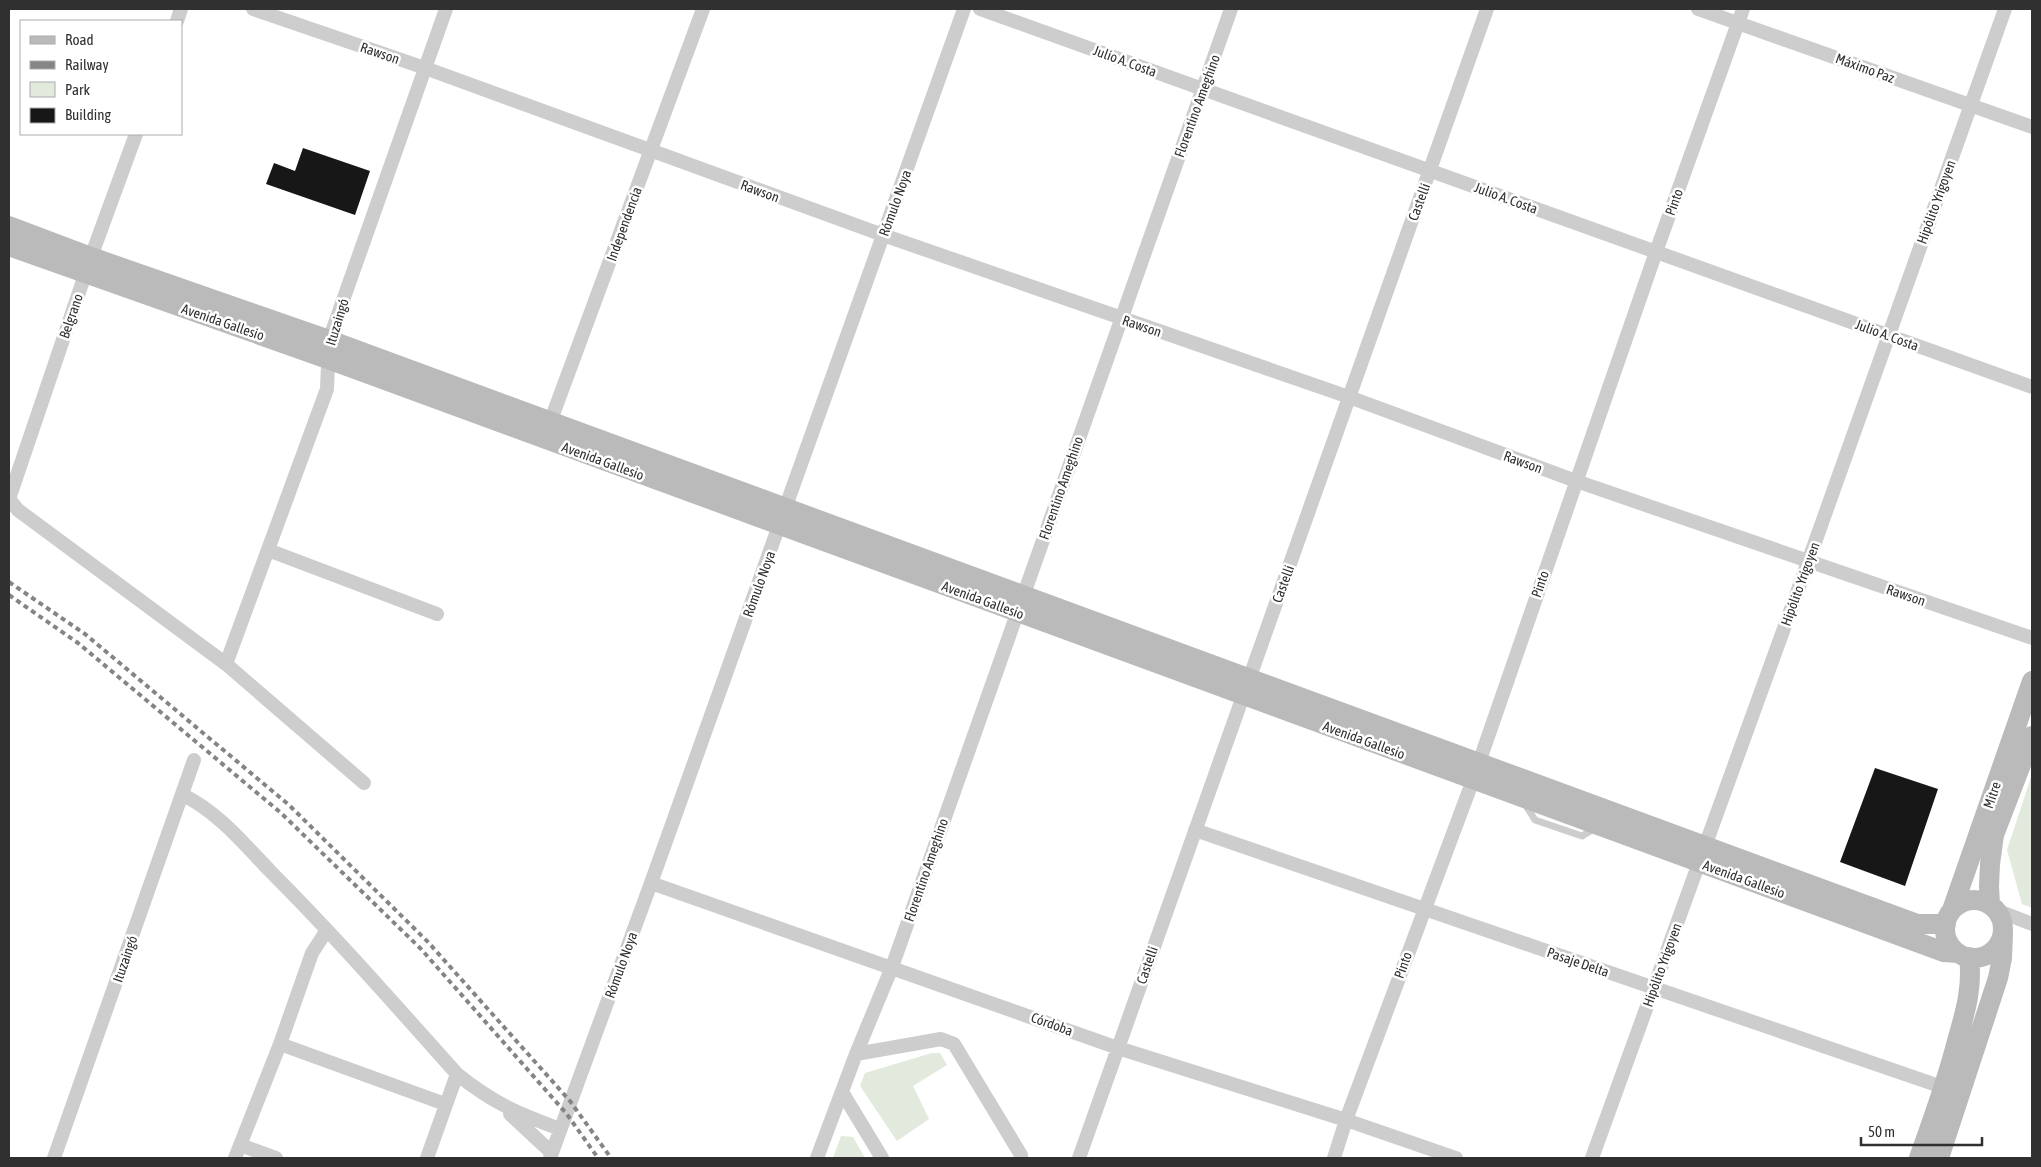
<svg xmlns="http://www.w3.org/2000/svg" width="2041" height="1167" font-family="'Asap Condensed',sans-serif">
<rect width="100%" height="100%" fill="#fff"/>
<path fill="#e2e9dd" d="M2032,774V908L2022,904L2007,850Z
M932,1053H940L947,1065L913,1086L929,1119L897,1141L860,1086L865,1073Z
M841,1136L853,1137L865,1158H833Z"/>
<path fill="#171717" d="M303,148L370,171L355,215L266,184L274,163L295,171Z
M1875,768L1938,789L1905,886L1840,862Z"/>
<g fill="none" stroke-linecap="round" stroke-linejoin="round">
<path stroke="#cdcdcd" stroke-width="7" d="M1525,804L1535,820L1582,836L1595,828"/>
<path stroke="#cdcdcd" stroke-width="14" d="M253,9L425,68L883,235L1349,397L1576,481L2032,638
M980,9L2032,387
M1698,9L2032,127
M177,21L181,9
M136,134L91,257L9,499L18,510L226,664L364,783
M548,428L703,9
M268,550L437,614
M226,664L327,389L329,340L446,9
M183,795C218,812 244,844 271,872C336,937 396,1006 457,1074C493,1103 517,1113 560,1129
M1195,830L1951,1090
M651,883L1118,1048L1346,1120L1456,1158
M1996,910L2032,924
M280,1044L445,1104
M856,1054L941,1039L954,1044L1021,1155
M842,1092L882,1158
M510,1114L552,1153
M240,1145L276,1158
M54,1158L194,760
M235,1158L280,1044L312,953L327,930
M427,1158L457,1074
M550,1158L651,883L964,9
M817,1158L856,1054L892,967L1231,9
M1079,1158L1487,9
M1334,1158L1346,1120L1473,780L1656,252L1743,9
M1592,1158L1808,562L2005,9"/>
<path stroke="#bababa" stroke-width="20" d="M9,226L91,257L329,340L1917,924H1946
M9,246L328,359L1944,952L1958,953
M1945 929a29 29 0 1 1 58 0a29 29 0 1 1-58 0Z
M1990,905L1989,886L1990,864L1994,835L2032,736
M1952,910L2032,681
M1919,1158C1933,1119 1947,1081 1957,1041C1965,1013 1973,987 1969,957
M1939,1158L1998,978L2002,958L2003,933"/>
<path stroke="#858585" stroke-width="4" stroke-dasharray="5 4" stroke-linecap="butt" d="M9,582L85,634L289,805L428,942L570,1101L611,1158
M9,595L78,643L281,813L421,949L566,1113L598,1158"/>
</g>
<g text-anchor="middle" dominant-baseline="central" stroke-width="5" stroke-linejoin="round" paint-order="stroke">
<g font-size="14" fill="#303030" stroke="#fff">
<text transform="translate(380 53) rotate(19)">Rawson</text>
<text transform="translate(1125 61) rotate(20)">Julio A. Costa</text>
<text transform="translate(1865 68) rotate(20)">Máximo Paz</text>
<text transform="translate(1197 106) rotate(-70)">Florentino Ameghino</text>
<text transform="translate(760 191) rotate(20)">Rawson</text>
<text transform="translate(1506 198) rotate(20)">Julio A. Costa</text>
<text transform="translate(1419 202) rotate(-70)">Castelli</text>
<text transform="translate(1674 202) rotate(-70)">Pinto</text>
<text transform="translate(1936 202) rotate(-70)">Hipólito Yrigoyen</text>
<text transform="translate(895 203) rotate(-70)">Rómulo Noya</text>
<text transform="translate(624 224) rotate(-70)">Independencia</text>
<text transform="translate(71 316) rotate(-71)">Belgrano</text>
<text transform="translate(223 322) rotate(19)">Avenida Gallesio</text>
<text transform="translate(337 322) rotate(-73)">Ituzaingó</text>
<text transform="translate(1142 326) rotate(19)">Rawson</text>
<text transform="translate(1887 335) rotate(20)">Julio A. Costa</text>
<text transform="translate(603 461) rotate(20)">Avenida Gallesio</text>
<text transform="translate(1523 462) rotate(20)">Rawson</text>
<text transform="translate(1061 488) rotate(-71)">Florentino Ameghino</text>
<text transform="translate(759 584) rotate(-70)">Rómulo Noya</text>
<text transform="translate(1283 584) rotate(-70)">Castelli</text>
<text transform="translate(1540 584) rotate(-71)">Pinto</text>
<text transform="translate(1800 584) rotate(-70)">Hipólito Yrigoyen</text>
<text transform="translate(1906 595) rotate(19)">Rawson</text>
<text transform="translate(983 600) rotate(20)">Avenida Gallesio</text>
<text transform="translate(1364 740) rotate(20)">Avenida Gallesio</text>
<text transform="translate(1992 795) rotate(-71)">Mitre</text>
<text transform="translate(926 870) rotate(-71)">Florentino Ameghino</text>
<text transform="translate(1744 879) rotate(20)">Avenida Gallesio</text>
<text transform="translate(125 959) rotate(-71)">Ituzaingó</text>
<text transform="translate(1578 962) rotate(19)">Pasaje Delta</text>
<text transform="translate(621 965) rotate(-70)">Rómulo Noya</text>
<text transform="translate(1147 965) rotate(-71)">Castelli</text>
<text transform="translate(1403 965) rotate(-70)">Pinto</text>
<text transform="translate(1662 965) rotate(-70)">Hipólito Yrigoyen</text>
<text transform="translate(1052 1024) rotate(20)">Córdoba</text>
</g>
</g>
<rect width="2041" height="1167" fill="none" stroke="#303030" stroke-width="20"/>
<rect x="20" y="20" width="162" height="115" fill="#ffffff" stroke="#acacac"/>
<rect x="30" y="36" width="25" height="8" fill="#bababa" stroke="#acacac"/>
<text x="65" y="45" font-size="15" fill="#303030">Road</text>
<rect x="30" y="61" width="25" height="8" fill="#858585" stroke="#acacac"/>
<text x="65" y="70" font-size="15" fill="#303030">Railway</text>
<rect x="30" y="82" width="25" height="15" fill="#e2e9dd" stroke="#acacac"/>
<text x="65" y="95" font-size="15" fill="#303030">Park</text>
<rect x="30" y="108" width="25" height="15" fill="#171717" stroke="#acacac"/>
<text x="65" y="120" font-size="15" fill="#303030">Building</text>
<path d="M1861 1137v8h121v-8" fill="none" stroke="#303030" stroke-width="2.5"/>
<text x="1868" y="1137" font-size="15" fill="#303030" stroke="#ffffff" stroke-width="4" paint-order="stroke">50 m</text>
</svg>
